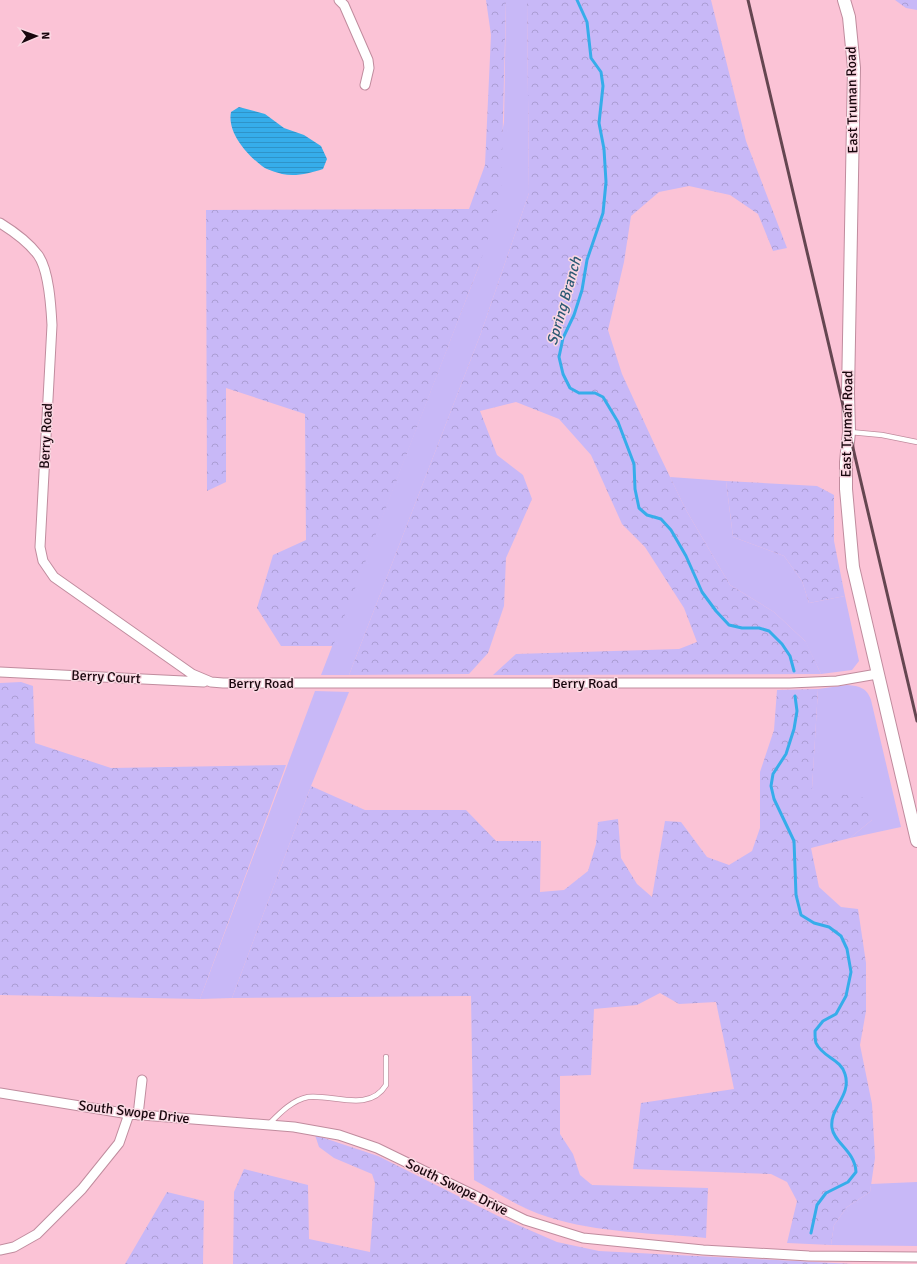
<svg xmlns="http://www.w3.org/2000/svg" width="917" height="1264" font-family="Signika,sans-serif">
<defs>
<pattern id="forest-crowns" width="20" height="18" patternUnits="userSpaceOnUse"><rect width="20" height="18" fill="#c8b8f7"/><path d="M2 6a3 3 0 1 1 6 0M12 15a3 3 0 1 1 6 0" fill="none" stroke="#ab9dd3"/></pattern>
<pattern id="water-rules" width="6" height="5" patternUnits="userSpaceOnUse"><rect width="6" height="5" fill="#36adea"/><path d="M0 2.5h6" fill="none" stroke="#2f93c8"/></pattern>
</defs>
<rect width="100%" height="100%" fill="#fbc3d6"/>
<path fill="#c8b8f7" d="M506,0H527L529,193L481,333L349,675H321L479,266L504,122Z
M670,477L726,481L733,537L784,556L802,581L809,603L845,596L859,661L852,670L821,674L805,641L774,612L730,585L686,510Z
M847,685C860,686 867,688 871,700L901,827L850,838L872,820L812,789L818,689Z
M315,691L349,692L311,786L232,998L200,999Z
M917,1182V1246L831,1245L834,1225L847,1207L870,1192L871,1184Z"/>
<path fill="url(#forest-crowns)" d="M486,0H506L501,198L479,266L333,646H281L257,608L273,555L306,540L305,414L226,388V482L207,491L206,210L469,209L485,165L491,35Z
M527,0H711L746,141L787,248L773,251L758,214L730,195L689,186L659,192L631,216L624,262L608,330L622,374L658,452L686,510L730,585L774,612L806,642L821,674L493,675L516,654L679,649L697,642L684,608L645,547L622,524L591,455L559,419L516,402L480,411L497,455L523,475L532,499L506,558L504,606L488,653L469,674L349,675L481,333L529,193Z
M895,0H917V10L906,8Z
M726,481L817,486L834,495V541L845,596L809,603L802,581L784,556L733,537Z
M21,682L33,686L35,743L111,768L286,765L200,999L0,995V683Z
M818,689L812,789L865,798L872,820L850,838L811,848L819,887L841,907L858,909L866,963V1011L860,1045L872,1104L875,1158L870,1192L847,1207L834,1225L831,1245L787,1243L797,1201L787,1182L771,1174L633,1169L641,1103L734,1089L716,1002L679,1004L660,993L637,1005L594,1009L591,1075L560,1076V1134L573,1154L580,1175L592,1185L708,1188L706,1238C655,1233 597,1233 548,1217C522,1209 498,1193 474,1180L471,996L232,998L311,786L365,810H466L496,841H541L540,892L564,890L588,871L596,844L598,822L618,819L621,858L637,884L652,897L665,821L681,822L707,857L729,865L752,851L760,828V772L774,730L777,690Z
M315,1135L378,1156L504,1219L557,1242L599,1251L853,1264H233L234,1192L244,1169L308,1185L309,1239L370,1252L375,1183L372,1174L334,1158L319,1147Z
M167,1192L204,1201L203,1264H125Z"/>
<path fill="url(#water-rules)" d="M239,107L265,114L284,128L304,135L321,146L327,159L323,169C310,173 296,177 282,174C276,172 267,170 262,166C246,154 227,132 231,112Z"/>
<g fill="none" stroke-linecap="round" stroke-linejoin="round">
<path stroke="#36adea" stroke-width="3" d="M577,0L587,22L591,58L601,72L603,86L599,123L604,149L606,182L603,213L587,260L582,290L574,315L563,338L559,357L563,374L570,388L579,393H595L603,397L618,422L634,464L635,489L639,508L647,515L661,519L671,530L686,556L702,592L716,611L729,625L742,628H759L769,631L782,644L790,656L794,671
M795,696L797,711L794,729L786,754L773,774L771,786L774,799L794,841L796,895L801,915L814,923L829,927L841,936L847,949L851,972L846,996L836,1014L823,1021L815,1031C815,1035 815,1040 816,1043C822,1057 841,1059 845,1074C852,1096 829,1108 832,1128C834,1143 855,1151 856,1172L848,1182L826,1193L817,1205L811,1233"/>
<defs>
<path id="lane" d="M850,432L882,435L917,442
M268,1125C279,1114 292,1100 308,1097C333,1094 369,1113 386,1085V1057"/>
<path id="street" d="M339,0L344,5L368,60L369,68L365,85
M0,223C13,231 29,243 38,255C49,270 51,306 52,325L40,547L43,561L54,577L192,674L211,682L223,683H790L837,681L877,674
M0,672L204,682
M0,1093L129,1114L294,1127L339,1135L377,1148L525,1220L583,1238L703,1250L809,1256L917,1257
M138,1115L142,1080
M0,1250L14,1247L37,1234L82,1189L119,1143L129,1114"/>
<path id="secondary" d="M844,0L849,17L854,68L848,393L849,432L846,462V489L853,567L917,841"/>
</defs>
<use href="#lane" stroke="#c08c9e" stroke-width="6"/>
<use href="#street" stroke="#c08c9e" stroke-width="11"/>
<use href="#secondary" stroke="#c08c9e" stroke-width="14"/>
<use href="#lane" stroke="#fff" stroke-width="4.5"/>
<use href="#street" stroke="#fff" stroke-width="9"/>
<use href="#secondary" stroke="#fff" stroke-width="12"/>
<path stroke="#654651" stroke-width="3" d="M748,0L917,721"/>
</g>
<g text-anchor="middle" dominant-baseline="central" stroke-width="3" stroke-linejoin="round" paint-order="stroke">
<g font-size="14" fill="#18060d" stroke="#fad7e2">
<text transform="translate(852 100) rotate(-91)">East Truman Road</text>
<text transform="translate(847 424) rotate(-89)">East Truman Road</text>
<text transform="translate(46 436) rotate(-87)">Berry Road</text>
<text transform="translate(106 677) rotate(3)">Berry Court</text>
<text x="261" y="683">Berry Road</text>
<text x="585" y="683">Berry Road</text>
<text transform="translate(134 1112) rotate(7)">South Swope Drive</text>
<text transform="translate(457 1187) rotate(26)">South Swope Drive</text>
</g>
<g font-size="15" font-style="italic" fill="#2c5974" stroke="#fad7e2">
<text transform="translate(564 301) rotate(-74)">Spring Branch</text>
</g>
</g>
<g transform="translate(36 36) rotate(88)" stroke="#fad7e2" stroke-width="3" paint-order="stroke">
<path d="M0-3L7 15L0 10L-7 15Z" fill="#18060d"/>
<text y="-6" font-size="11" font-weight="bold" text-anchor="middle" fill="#18060d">N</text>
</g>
</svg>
